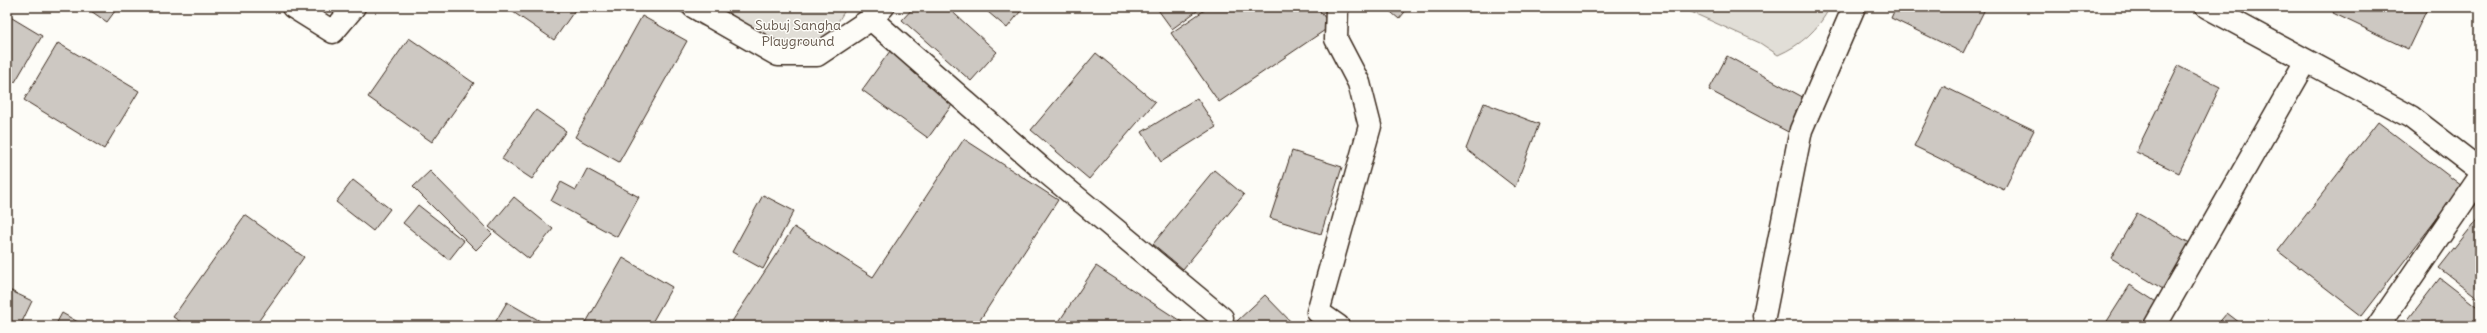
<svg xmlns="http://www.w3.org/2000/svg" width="2487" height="333" font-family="Delius,sans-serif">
<rect width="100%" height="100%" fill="#fdfcf7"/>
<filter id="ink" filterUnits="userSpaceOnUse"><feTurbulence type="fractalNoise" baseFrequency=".025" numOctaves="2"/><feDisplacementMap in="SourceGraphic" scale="8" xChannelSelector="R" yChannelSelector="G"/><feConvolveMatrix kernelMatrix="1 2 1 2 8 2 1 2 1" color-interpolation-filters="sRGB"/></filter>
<g filter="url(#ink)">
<path fill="#e1ded7" stroke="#8e847a" d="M673,7H847L815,59L793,61L700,25Z
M1680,7H1830C1818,30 1801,45 1778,55L1760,43Z"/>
<path fill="#cdc8c2" stroke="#3b2a1e" d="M85,7H118L107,22Z
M328,7H346L341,16Z
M517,7H577L554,40L513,12Z
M914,7H947L997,52L971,81L902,20Z
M982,7H1024L1007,28Z
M1156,7H1201V8L1172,29Z
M1209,7H1317L1331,26L1219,102L1171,33Z
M1385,7H1409L1399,19Z
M1896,7H1986L1963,53L1891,18Z
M2336,7H2428L2408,49L2333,13Z
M7,15L42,36L15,82L7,77Z
M642,16L687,41L619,162L575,137Z
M409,38L474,83L432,142L368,97Z
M58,43L139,91L104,149L24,100Z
M890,51L957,98L928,138L862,90Z
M1096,53L1155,102L1089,179L1031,130Z
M1727,56L1810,101L1792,134L1709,90Z
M2178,66L2220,87L2179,173L2136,152Z
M1943,86L2034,130L2004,190L1914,146Z
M1197,98L1216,127L1161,162L1142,132Z
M1484,103L1539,124L1515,187L1466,149Z
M536,110L566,131L532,179L502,159Z
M2378,122L2462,186L2362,316L2278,251Z
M964,139L1058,200L976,326H729L794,227L873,277Z
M1292,151L1342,167L1321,234L1270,218Z
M587,169L639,197L617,237L551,201L561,182L576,190Z
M1214,170L1244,195L1183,269L1153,244Z
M430,171L492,234L476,250L413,187Z
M353,180L390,209L373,231L336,202Z
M763,195L794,211L763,269L732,252Z
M514,197L553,229L529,259L489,227Z
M418,205L464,241L449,260L403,223Z
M2137,213L2195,246L2168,292L2111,258Z
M245,215L304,257L255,326H187L173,317Z
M2480,216V292L2477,297L2439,268Z
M623,258L672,287L650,326H584Z
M1096,266L1188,326H1056Z
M2440,278L2480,309V326H2403Z
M2130,285L2164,307L2152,326H2104Z
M7,289L32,301L20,326H7Z
M1265,295L1295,326H1242L1237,321Z
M507,302L540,321L538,326H493Z
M62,313L85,326H55Z
M2227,313L2244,326H2216Z"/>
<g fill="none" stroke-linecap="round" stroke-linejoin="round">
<defs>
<path id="minor" d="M293,7L333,32L354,7
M694,7L778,55H817L871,19L883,7
M1337,7L1336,39L1359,83L1370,126L1318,312L1338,326
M871,19L1040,167L1222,318
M1764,316L1801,130L1854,7
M2155,326L2306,61
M2378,326L2480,177"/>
<path id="major" d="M2207,7L2411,117L2480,170"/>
</defs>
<use href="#minor" stroke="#3b2a1e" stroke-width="25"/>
<use href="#major" stroke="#3b2a1e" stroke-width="25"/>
<use href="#minor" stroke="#fdfcf7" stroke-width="22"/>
<use href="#major" stroke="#fdfcf7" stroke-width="22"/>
</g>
</g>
<g text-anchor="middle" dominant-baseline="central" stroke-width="3" stroke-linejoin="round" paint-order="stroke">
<g font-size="14" fill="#64574c" stroke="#fdfcf7">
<text x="798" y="25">Subuj Sangha<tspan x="798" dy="16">Playground</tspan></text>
</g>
</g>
<rect width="2487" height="333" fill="none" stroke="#fdfcf7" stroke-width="24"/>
<rect x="12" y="12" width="2463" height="309" fill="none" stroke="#3b2a1e" stroke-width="1.5" filter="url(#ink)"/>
</svg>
